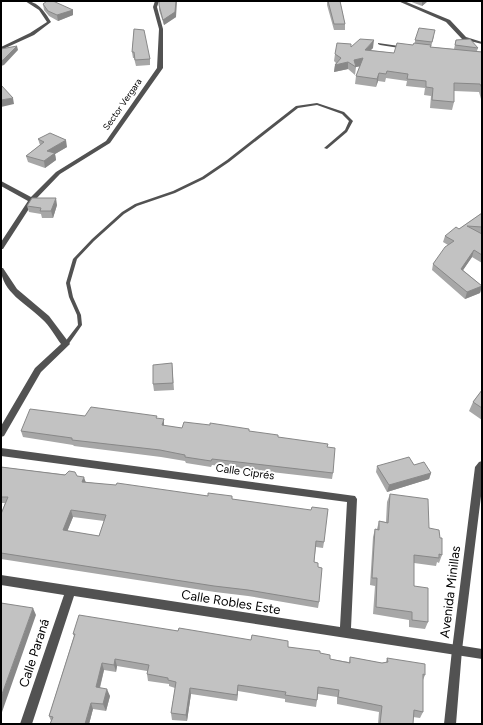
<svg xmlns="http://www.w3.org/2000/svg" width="483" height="725" font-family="Figtree,sans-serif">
<rect width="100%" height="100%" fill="#fff"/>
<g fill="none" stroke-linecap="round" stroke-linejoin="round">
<path fill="#525252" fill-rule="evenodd" d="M317,103L344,112L353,121L347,132L327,149L324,148L345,130L349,121L342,114L317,105L298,108L229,162L204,179L175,193L137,206L124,214L94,241L77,259L70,283L73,297L81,315L82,325L68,345H64V343L78,325L77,315L69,297L66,283L73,259L92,239L122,212L135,204L173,191L202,177L227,160L296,106Z"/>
<path fill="#525252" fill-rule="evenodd" d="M25,1C38,1 45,12 51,22L34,35L1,50V47L30,33L47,22L39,10Z
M155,1H159L157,7L163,29V68L110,143L60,174L34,201L3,249H1V242L28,201L1,186V181L31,197L56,172L106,141L157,68L159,29L153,7Z
M398,1H404L450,20L466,37L482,42V44L462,39L446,22Z
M378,43L406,47L408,48L406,49L380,45L378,44Z
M1,268H3L17,289L49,316L70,344L41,372L4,436L1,437V426L35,368L61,344C55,336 50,326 42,319C27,304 1,292 1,268Z
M1,448L355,496L357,499L351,628L482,649V659L74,596L32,724H20L64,595L1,585V575L340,627L347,502L1,456Z"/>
<path fill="#525252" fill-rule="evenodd" d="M482,461V488L462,650L456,724H444L452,650L475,467L479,462Z"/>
</g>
<path fill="#a7a7a7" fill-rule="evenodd" d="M327,1H340L345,24V30H334L327,5Z
M409,1H428L422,6Z
M43,4L73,10V15L58,21L49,16L44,10Z
M159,5L176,17L164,25L159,10Z
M134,29L150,59V65L136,66L134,58H133L132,52Z
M434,36L431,47L454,49L456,40L478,48L477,51L482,52V99H481L479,92L454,91V102L452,110L430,108L431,96L424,95L425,88L406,86L407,81L386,78L385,82L378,81L376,87L355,84L356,76L360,66L356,67L355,75L348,69L334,72L335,65L336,63L334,61L335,54L351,47L373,48L370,50L394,53L413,45L415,43V40Z
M38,139L67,147L55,154L56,160L45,168L28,162L26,156L40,145Z
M57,205L53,218H42L41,214L29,212L27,206Z
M482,213V234H481H482V263L472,257L463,270L482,286L480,293L465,299L432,270L433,264L448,245L443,242L445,236L459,229Z
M172,363L174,390L154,391L153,384Z
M482,390V420L469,411L473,402Z
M85,416L157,418L164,426L182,428L249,429V431L327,447L333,473L332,479L212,465L211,467L186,463L185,461L161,457L74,446L73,445L23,437L21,431Z
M414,465L431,473L429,479L387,492L376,472L377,466Z
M1,467L77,476L86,482L208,496H232V499L324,542L323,548L316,547L314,562L318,567L319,602L318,608L248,596L215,592L1,559V514L5,503H1ZM73,517L104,521L99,536L67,531Z
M390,494L440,538L442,555L439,563L437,562L436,566L414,563V586L428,622L425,629L409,627V620L373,614L375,586L370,585L373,537L375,529H377L379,521L386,522L387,502Z
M178,631L288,647L320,653L330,659L349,662L350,657L382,663L386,662L387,658L425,675L423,680V712L420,718L413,717V724H378L379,712L337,704V697L318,694L316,707L285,702V699L238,691L237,701L191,694L187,721L172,720L171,713L175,688L169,686V684L148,681L147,674V671L117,666L116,672L104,670L100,688L110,696L106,711L93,709L89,724H50L51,721L49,716L74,636L73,634Z"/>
<path fill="#888" d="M176,1H177L176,17L164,25L163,20Z
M422,1H428L422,6Z
M73,10V15L58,21L57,15Z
M374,40L373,48L364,57L365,50Z
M17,46L18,50L4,65L1,66V61Z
M363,58L362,66L356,67L354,60Z
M348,62V69L334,72L335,65Z
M379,73L378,81L376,87L377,79Z
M13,98L14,104L1,107V100Z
M66,140L67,147L55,154L56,160L45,168L44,161L47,151Z
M56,198L57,205L53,218L51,211Z
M474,250L472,257L459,276L461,269Z
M482,286L480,293L465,299L467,292Z
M164,419V425L163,432L162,425Z
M431,473L429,479L387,492L389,485Z
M84,477L86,483L82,482Z
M71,510L73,517L65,537L63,530Z
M33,608L36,615L1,715V697Z
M115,659L117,666L116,672L114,665Z
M102,663L104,670L98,694L96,687Z
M238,685V691L237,701V695Z
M190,688L191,694L187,721L186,715Z
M107,689L110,696L106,711L103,704Z
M91,703L93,709L89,724H85Z"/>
<path fill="#c2c2c2" stroke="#888" fill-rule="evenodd" d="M47,1H53L73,10L57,15L48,11L43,4Z
M159,1H176L175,12L163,20L159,5Z
M328,1H340L345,24H334Z
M419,28L435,30L432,42L415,40Z
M134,29L144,30L150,59L135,60L134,52H132Z
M360,39L374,40L365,50L394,53L397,43L413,45L414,43L431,45L430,47L482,52V88L480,84L454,83V102L432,100L433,88L426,87V81L407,79L408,74L387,71L386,74L379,73L377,79L356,76L363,58L354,60L356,67L348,62L335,65L341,58L335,54L337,43L351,44V47Z
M470,39L478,48L455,45L456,40Z
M17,46L3,60L1,61V49Z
M1,85L13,98L1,100Z
M50,133L66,140L47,151L55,153L44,161L26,156L44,142L38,139Z
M32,198H56L51,211H40L41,208L27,206Z
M482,213V227L467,226L482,234V255L474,250L461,269L482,286L467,292L433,264L445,247L454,241L445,236L456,227L459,229Z
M172,363L173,383L153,384V365Z
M482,390V408L473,402Z
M91,407L157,416L156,418L164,419L162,425L182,428L184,422L210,425V423L249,429V431L278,435V437L328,444L327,447L335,448L333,473L212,459L211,461L185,457V455L160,450L72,440V438L21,431L30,409L85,416Z
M409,457L414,465L424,462L431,473L389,485L377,466Z
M1,467L65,475L69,471L75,472L77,476L84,477L82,482L116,485L117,483L208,496V493L232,496V499L311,510L312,507L328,509L324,542L316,541L314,562L318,563V567L322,568L319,602L248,590L214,586L1,553V514L8,497H1ZM71,510L106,515L99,536L63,530Z
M390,494L428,499L429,528L439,530L440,538H442V555L439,554V558L414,555V586L428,588V622L412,620V612L376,607L377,578H372L375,529L379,530V521L388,523Z
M1,603L33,608L1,697Z
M79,615L178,631L179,628L251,640L252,635L288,641V647L320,651V653L330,655V659L350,663V657L382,663L388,662L387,658L425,664V675L423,674V712L414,710L413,724H380L382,706L338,697L339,690L318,687L317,700L285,695L286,692L238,685L237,695L190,688L186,715L171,713L176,682L168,680V678L147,674L149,665L115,659L114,665L102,663L96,687L107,689L103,704L91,703L85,724H50L53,717L49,716L75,634H73Z"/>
<g text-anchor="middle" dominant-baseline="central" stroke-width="4" stroke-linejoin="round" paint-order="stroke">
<g font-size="9" fill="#000" stroke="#fff">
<text transform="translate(122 104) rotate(-55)">Sector Vergara</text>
</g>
<g font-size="11" fill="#000" stroke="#fff">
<text transform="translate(245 472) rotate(8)">Calle Ciprés</text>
</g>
<g font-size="13" fill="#000" stroke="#fff">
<text transform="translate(450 592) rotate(-83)">Avenida Minillas</text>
<text transform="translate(231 602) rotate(9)">Calle Robles Este</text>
<text transform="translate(34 653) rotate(-72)">Calle Paraná</text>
</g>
</g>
<rect width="483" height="725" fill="none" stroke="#000000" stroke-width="4"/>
</svg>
